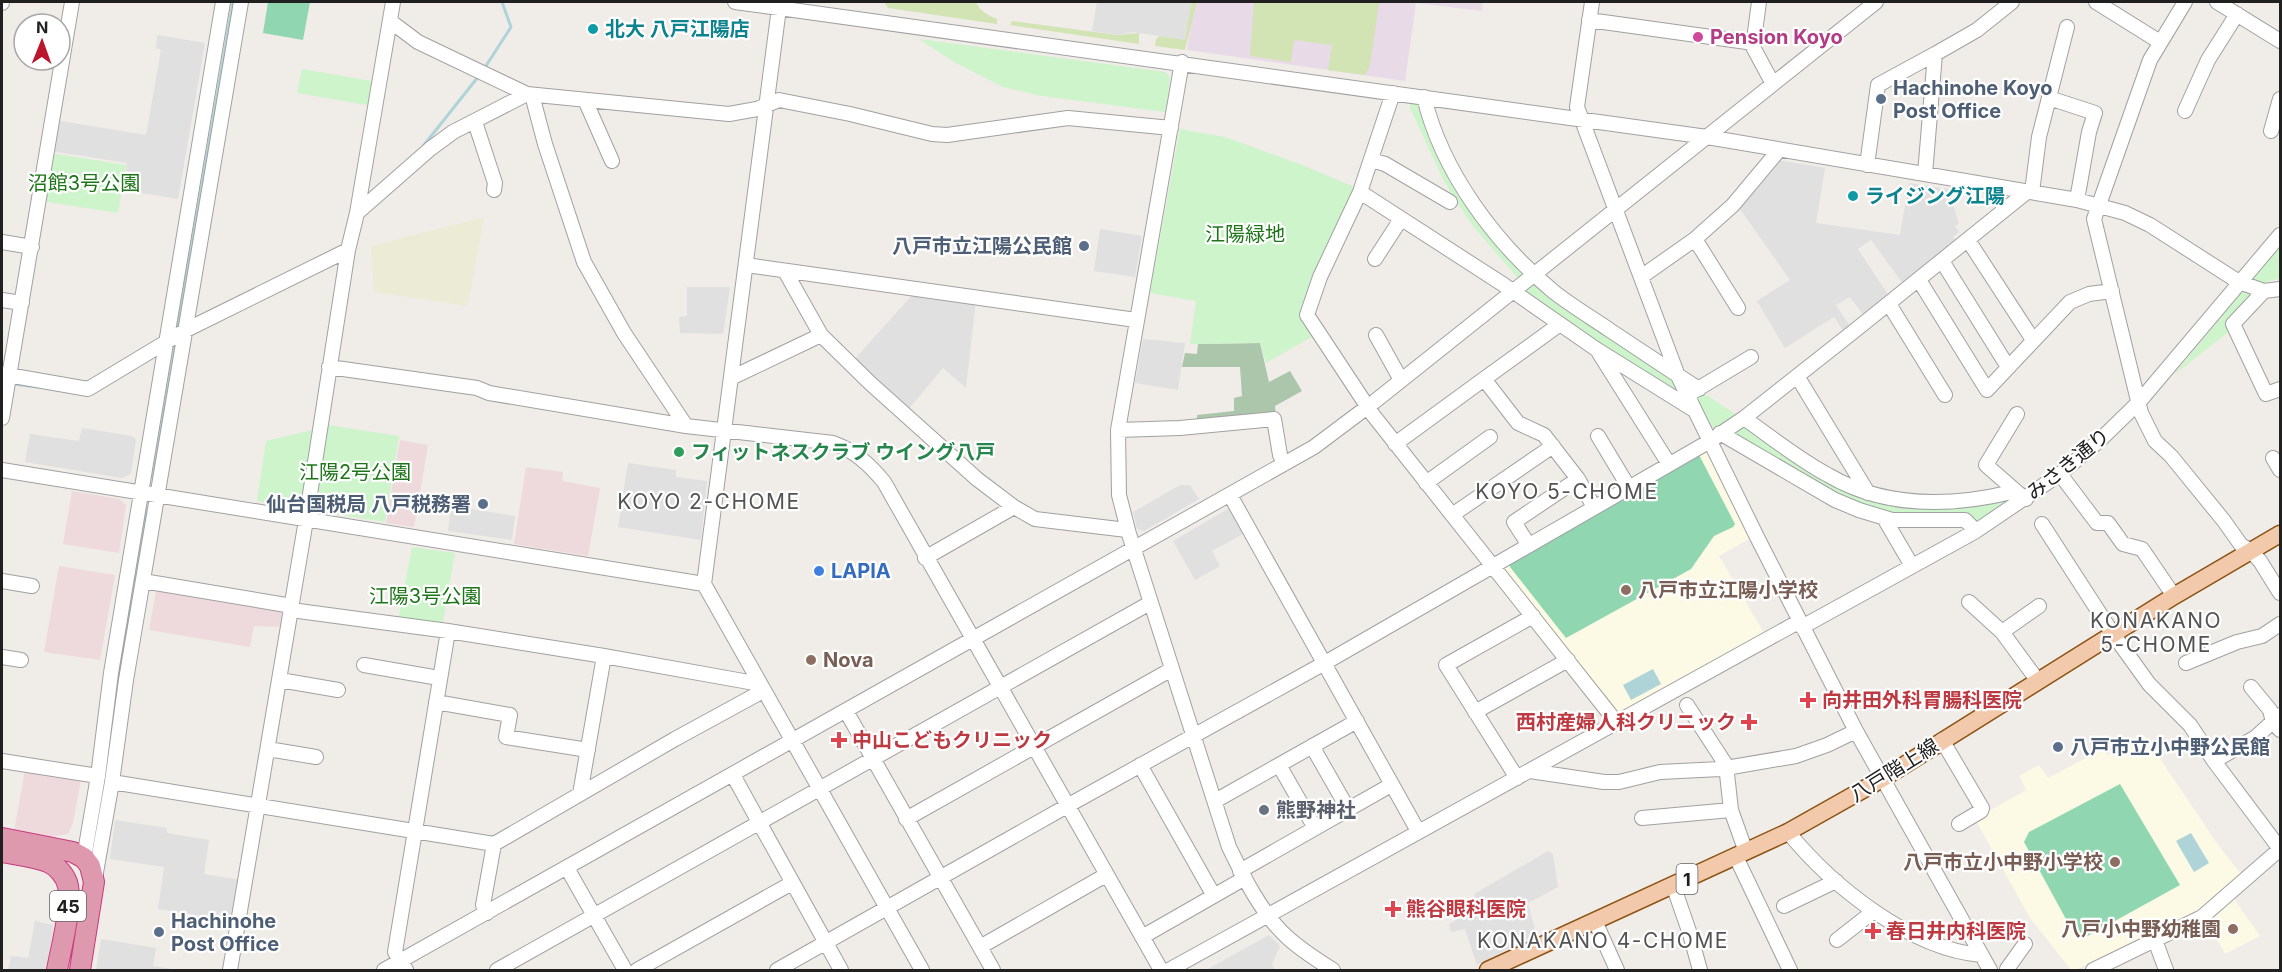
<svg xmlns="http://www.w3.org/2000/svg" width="2282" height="972" font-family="Inter,'Noto Sans JP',sans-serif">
<rect width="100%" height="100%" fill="#f0ece8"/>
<path fill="#eedadc" d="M400,440L428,445L414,527L386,523Z
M526,467L563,472L562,481L600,488L588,556L514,544Z
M72,491L119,499L126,505L119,553L63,544Z
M59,566L115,575L100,660L44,652Z
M157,586L288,608L285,627L254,626L250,647L149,630Z
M25,770L81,779L73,823L68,834L50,837L14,831Z"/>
<path fill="#e8dbe7" d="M1194,2H1483L1482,11L1416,3L1405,81L1187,50Z"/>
<path fill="#fcf9e5" d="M1710,441L1756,535L1719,556L1767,638L1617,723L1492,565Z
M2144,735L2221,849L2242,875L2196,912L2076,970H2071L2030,918L1975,819L2026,790L2019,776L2039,765L2048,778L2103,749L2107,755Z
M2234,899L2260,936L2225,954L2208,923Z"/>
<path fill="#ecebd6" d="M484,217L468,306L374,292L371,246Z"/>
<path fill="#d2e4b4" d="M884,2H976C980,11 987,15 997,19V24L888,8Z
M1191,2H1197L1185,50L1155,46L1156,39L1160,36L1185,39Z
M1254,2H1379L1370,65L1365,75L1328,70L1332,45L1294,40L1291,62L1250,56Z
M1012,21L1118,35L1139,33V44L1010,25Z"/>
<path fill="#acc6ac" d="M1260,343L1269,382L1290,371L1302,391L1275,406L1276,417L1197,423V415L1234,411V398L1242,396L1240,367H1182L1185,353L1197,354L1198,344Z"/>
<path fill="#cdf4cb" d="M919,39L1165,72L1170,77L1166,112L1042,96L1003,87L954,62Z
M302,69L377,82L373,106L297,93Z
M1411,95L1424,97L1460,181L1528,267L1678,376L1828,476L1885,498L2018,493L1976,531L1969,523L1884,518L1720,433L1694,410L1520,296L1522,283L1473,226L1456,201L1443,179L1410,108Z
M1180,129L1225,137L1302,165L1357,188L1303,310L1315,335L1266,363L1260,343L1190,344L1196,301L1150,293Z
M50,153L126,165L118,213L42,201Z
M2280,245V279L2271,280L2230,324L2232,329L2174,375Z
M328,425L399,436L385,522L316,511L313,505L324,427Z
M317,429L306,509L257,501L266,441Z
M412,547L455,553L442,627L398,621Z"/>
<path fill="#8fd6b1" d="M268,2H310L303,40L263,33Z
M1698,453L1735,524L1733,527L1714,536L1691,569L1566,638L1510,567L1509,563Z
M2120,784L2180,885L2084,938L2067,921L2024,842L2029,832Z"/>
<path fill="#e0e0e0" d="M1097,2H1191L1185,40L1133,32L1118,35L1092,31Z
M157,35L205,43L178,199L123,190L127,163L51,151L55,120L146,135L161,50L156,48Z
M1778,160L1825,168L1816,223L1900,235L1909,183L1948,189L1959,224L1955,226L1959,232L1953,237L1957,243L1904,285L1871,240L1858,249L1889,296L1864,316L1850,297L1836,305L1850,326L1844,332L1834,317L1785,348L1757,301L1790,280L1738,206Z
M1100,229L1142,236L1135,277L1094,271Z
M687,287H730L723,334L680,333L679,317L687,316Z
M914,293L976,300L966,388L943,368L907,411L852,362Z
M1143,339L1185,343L1178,390L1135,383Z
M82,428L132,436L136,439L131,474L122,478L25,462L30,434L79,441Z
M628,463L676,470V477L707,481L701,540L618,527Z
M1180,485H1190L1199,499L1144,531L1137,529L1133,512Z
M451,506L515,516L512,540L448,531Z
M1228,509H1233L1245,533L1212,551L1220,566L1195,580L1173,541Z
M115,820L167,828V833L209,840L204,874L241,880L235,921L158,909L164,867L110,859Z
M1548,851L1553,854L1558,887L1528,903L1536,934L1477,965L1465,929L1451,932L1449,924L1478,906L1474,894Z
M35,921L53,925L47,970H8L11,956L28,958Z
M1269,935L1280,946L1272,964L1275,970H1206Z
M101,939L156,948L153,966L179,970H96Z"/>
<path fill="#aed4d8" d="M1653,669L1661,684L1631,700L1623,685Z
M2191,833L2209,863L2194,872L2176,841Z"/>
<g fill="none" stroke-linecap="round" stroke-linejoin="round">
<path stroke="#aed4d8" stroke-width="3" d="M484,69L511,27L502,2
M424,145L478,77
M178,327L233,2
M13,384L38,387
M153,478L176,341
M116,695L147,510"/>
<defs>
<path id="minor" d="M735,2L1707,137L2077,200L2125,213L2150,225L2239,282L2264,291L2280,289
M1592,2L1577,107L1678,376L1756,535L1856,731L1990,970
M1759,2L1753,47L1773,84
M2096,2L2160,42
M2185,2L2150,60L2094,219L2141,413L2155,441L2171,456L2224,521L2241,545L2250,550L2260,561L2280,593
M2217,2L2280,41
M2,3V2
M779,8L704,584L922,970
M1589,20L1754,43
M390,21L418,42L527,94L729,114L757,109L779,100L850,114L932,134L947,135L1068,118L1171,128
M1182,62L1118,430L1119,495L1129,534L1229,847C1244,878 1262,914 1287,937C1301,950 1317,960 1333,970
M1393,93L1360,192L1320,277L1307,315L1373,415L1617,723
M532,95L545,144L584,262L624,333L686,426
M1424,97C1442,172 1495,243 1554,292C1572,306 1592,318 1611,331C1640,350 1669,370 1699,389
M2049,98L2095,113L2089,132L2077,200
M585,100L612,161
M2185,111L2208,60L2237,14
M475,122L495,183L494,190
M2271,131L2280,99
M1371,160L1385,164L1450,202
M1867,165L1878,85L1935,54
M1925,174L1935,54L1977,30L2012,2
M1360,192L1504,285L1596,349L1694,410
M2032,192L2039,137L2067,27
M357,213L430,149L453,132L527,94
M1695,239L1738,308
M1968,240L2033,340
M2,242L32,247
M1375,259L1401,219
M1942,261L2008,367
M746,265L1136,320
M785,271L821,335L870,383L977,479L1014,507L1035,519L1127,530
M1641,277L1695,239L1733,205L1779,150
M1919,280L1987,390L2070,302L2089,294L2112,291
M2264,291L2233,324L2266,394L2280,389
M2,300L22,303
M1889,304L1945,395
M1560,324L1484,379L1518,423L1544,435L1578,479L1594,507
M1376,335L1401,380
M1599,353L1669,464
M329,367L477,388L489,393L686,426L833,443C855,451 869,464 884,482L1161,970
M2,374L88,389L186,330L348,250
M1797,376L1868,493
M731,378L821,335
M1691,393L1751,357
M2017,414L1986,465L2018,493
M2,418L72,2
M1744,418C1771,437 1798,459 1828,475C1884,508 1950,507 2012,492L2018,493L2026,499
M1118,430L1180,428L1274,419L1280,455L1284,464
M1720,433L1835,500L1859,510L1892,520H1965L1976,531
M1598,436L1628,486
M1395,444L1484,379
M2273,458L2280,470
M2,470L704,584
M2060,474L2097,523H2108L2123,544L2142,549L2174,596
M1426,483L1490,437
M1230,495L1418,831
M1452,515L1553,446
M1884,518L1912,566
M2042,524L2113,634L2149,684L2190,725L2214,761L2280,849
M1528,544L1514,522L1578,479
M925,558L1014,507
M2,581L32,586
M143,581L292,606
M1969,602L2002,632L2038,681
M291,610L448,631L604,656L760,684
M1802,627L1976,531L2060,474L2100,440L2139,402L2280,235
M2002,632L2039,606
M2,657L21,660
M2186,663L2237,642L2262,636L2280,624
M364,665L439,678
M280,680L338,690
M2251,687L2270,710L2273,722L2280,730
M436,702L510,715L506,737L588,750
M1687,705L1726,765L1731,810L1746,852
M846,711L993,970
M1475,712L1568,660
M1942,740L1982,808L1981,811L1959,824
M1312,746L1348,809
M268,749L316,757
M2,761L98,776
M2214,761L2256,737L2280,715
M1140,765L1214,896
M1279,765L1315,828
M1530,771L1604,782H1619L1660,772L1720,769L1796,756L1827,745L1856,731
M733,775L841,970
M1517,778L1446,665L1533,616
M112,782L494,844L675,739L763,691
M580,794L604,656
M1215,801L1357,721
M1642,818L1731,810
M906,819L1172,669
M1788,832C1832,886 1910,949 1981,955
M1736,857L1790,970
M84,858L98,776L111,673L223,2
M567,868L625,970
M1240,871L1391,785
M95,878L112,782L126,680L241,2
M1673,885L1690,934L1700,970
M1784,906L1836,881
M487,913L483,905L494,844
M1595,921L1617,970
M1142,937L1245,878
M1837,940L1874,911
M2155,940L2166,970
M980,947L1106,875
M2007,969L2025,944
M230,970L306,520L348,250L357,213L393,2
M384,970L1314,447L1374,402L1876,2
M406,970L395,952L448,631
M497,970L1150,603
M637,970L792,883
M777,970L1067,806L1323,664L1710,441L1744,418L1853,332L2028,191
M1169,970L1800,621
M2093,970L2202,917L2280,849"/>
<path id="major" d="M1488,970L1788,832L1882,779L2174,596L2280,534"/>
<path id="highway" d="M2,838L73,852L84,858L90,866L94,882L80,970
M2,852C17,855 33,856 48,862C57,866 66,876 68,886C72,908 61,948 57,970"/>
</defs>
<use href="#minor" stroke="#a1a1a1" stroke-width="16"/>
<use href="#major" stroke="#8c5311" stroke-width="19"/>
<use href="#highway" stroke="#c93a7e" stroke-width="22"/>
<use href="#minor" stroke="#fff" stroke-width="14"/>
<use href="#major" stroke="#f2caab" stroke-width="16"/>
<use href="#highway" stroke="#de99af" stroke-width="20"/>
</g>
<g fill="#0f9aa8" stroke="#fff" stroke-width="2">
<circle cx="593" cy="29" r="6"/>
<circle cx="1853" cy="196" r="6"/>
</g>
<circle fill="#d1479c" stroke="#fff" stroke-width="2" cx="1698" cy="37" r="6"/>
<g fill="#5c6f8a" stroke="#fff" stroke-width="2">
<circle cx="1881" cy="99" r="6"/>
<circle cx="1084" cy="246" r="6"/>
<circle cx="483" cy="504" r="6"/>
<circle cx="2058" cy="747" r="6"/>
<circle cx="159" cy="932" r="6"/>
</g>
<circle fill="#2e9e5b" stroke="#fff" stroke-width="2" cx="679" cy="452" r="6"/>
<circle fill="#3f7fe0" stroke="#fff" stroke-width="2" cx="819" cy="571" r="6"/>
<g fill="#8d6e63" stroke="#fff" stroke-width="2">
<circle cx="1626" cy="590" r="6"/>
<circle cx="811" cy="660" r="6"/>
<circle cx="2115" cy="862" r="6"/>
<circle cx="2233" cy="929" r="6"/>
</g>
<g fill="#e0444e" stroke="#fff" stroke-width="2">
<path d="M1805 691h6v6h6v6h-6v6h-6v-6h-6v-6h6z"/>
<path d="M1746 713h6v6h6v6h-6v6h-6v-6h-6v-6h6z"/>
<path d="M836 731h6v6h6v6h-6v6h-6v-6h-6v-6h6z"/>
<path d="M1390 900h6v6h6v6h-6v6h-6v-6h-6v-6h6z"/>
<path d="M1870 922h6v6h6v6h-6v6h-6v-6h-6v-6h6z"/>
</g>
<circle fill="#6b7280" stroke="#fff" stroke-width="2" cx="1264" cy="810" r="6"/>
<g text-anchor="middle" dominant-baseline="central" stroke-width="4.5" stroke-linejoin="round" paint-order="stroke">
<g fill="#fff" stroke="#636363" stroke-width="1.5">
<rect x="1676.5" y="864" width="21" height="30" rx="4.5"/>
<rect x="50" y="891" width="36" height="30" rx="4.5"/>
</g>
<g font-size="18" font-weight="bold" fill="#202020">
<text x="1687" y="879">1</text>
<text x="68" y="906">45</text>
</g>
<g font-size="20" font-weight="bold" fill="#0d838f" stroke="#fff" text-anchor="start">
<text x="605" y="29">北大 八戸江陽店</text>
<text x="1865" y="196">ライジング江陽</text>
</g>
<g font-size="20" font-weight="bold" fill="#b23c85" stroke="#fff" text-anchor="start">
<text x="1710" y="37">Pension Koyo</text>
</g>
<g font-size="20" font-weight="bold" fill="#4e5e75" stroke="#fff" text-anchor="start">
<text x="1893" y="88">Hachinohe Koyo<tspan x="1893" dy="23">Post Office</tspan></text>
<text x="1072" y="246" text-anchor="end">八戸市立江陽公民館</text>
<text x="471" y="504" text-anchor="end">仙台国税局 八戸税務署</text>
<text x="2070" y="747">八戸市立小中野公民館</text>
<text x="171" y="921">Hachinohe<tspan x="171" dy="23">Post Office</tspan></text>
</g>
<g font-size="20" fill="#1d7518" stroke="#fff">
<text x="84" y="183">沼館3号公園</text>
<text x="1245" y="234">江陽緑地</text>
<text x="355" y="472">江陽2号公園</text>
<text x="425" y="596">江陽3号公園</text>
</g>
<g font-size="20" font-weight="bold" fill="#27864d" stroke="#fff" text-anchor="start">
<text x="691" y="452">フィットネスクラブ ウイング八戸</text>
</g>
<g font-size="20" fill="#202020" stroke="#fff">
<text transform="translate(2068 464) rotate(-39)">みさき通り</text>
<text transform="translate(1894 770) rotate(-32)">八戸階上線</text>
</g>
<g font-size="20" font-weight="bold" fill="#366cbe" stroke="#fff" text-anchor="start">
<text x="831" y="571">LAPIA</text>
</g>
<g font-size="20" font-weight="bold" fill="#785e54" stroke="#fff" text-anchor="start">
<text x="1638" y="590">八戸市立江陽小学校</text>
<text x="823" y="660">Nova</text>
<text x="2103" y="862" text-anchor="end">八戸市立小中野小学校</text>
<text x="2221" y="929" text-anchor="end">八戸小中野幼稚園</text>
</g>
<g font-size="20" font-weight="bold" fill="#be3a42" stroke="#fff" text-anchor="start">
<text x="1822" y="700">向井田外科胃腸科医院</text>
<text x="1736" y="722" text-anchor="end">西村産婦人科クリニック</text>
<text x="852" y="740">中山こどもクリニック</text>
<text x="1406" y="909">熊谷眼科医院</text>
<text x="1886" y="931">春日井内科医院</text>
</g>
<g font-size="20" font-weight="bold" fill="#5b616d" stroke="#fff" text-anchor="start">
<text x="1276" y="810">熊野神社</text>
</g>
<g font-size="21" letter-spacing="1.5" fill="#535353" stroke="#fff">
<text x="1567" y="491">KOYO 5-CHOME</text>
<text x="709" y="501">KOYO 2-CHOME</text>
<text x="2156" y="620">KONAKANO<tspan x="2156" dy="24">5-CHOME</tspan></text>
<text x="1603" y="940">KONAKANO 4-CHOME</text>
</g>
</g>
<rect width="2282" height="972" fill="none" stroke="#202020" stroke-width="6"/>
<g transform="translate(42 42) rotate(1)"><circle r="28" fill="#ffffff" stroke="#a6a6a6" stroke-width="1.5"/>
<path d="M0-4.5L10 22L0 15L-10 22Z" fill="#bb162c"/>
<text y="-9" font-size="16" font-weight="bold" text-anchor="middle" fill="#202020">N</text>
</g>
</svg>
